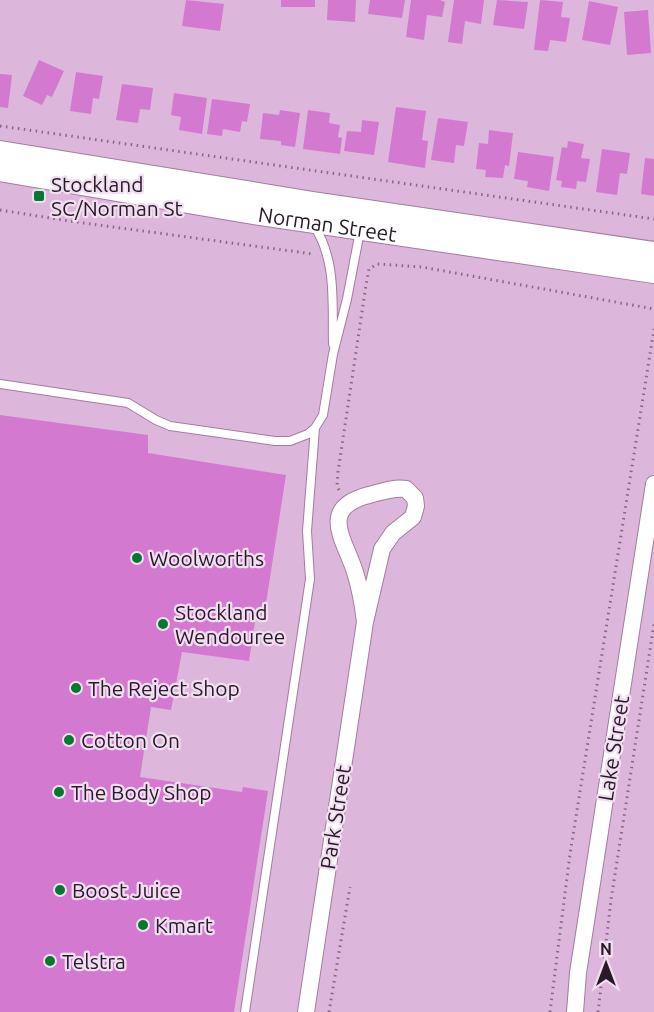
<svg xmlns="http://www.w3.org/2000/svg" width="654" height="1012" font-family="Ubuntu,sans-serif">
<rect width="100%" height="100%" fill="#ddb6db"/>
<path fill="#d37ad0" d="M186,0L224,4L220,31L182,26Z
M281,0H315V7H281Z
M328,0H356L355,22L327,20Z
M370,0H405L402,18L368,14Z
M411,0H440L445,2L442,17L427,15L424,40L406,37Z
M454,0H484L481,24L465,21L462,44L448,42Z
M497,0L528,2L524,29L493,25Z
M540,0L563,2L561,17L570,18L566,42L550,40L548,51L534,50Z
M589,1L618,7L610,45L582,40Z
M648,10L651,53L627,55L624,12Z
M39,60L64,71L52,97L47,95L42,105L23,96Z
M76,72L103,76L99,99L93,98L91,114L70,111Z
M0,74L12,75L8,108L0,107Z
M122,84L153,88L150,110L140,109L138,123L116,120Z
M174,93L207,98L202,134L179,130L181,117L171,115Z
M212,99L250,104L247,122L242,121L240,132L223,129L222,136L207,134Z
M396,107L426,111L422,140L428,141L425,168L388,162Z
M280,110L300,113L295,147L281,145V141L260,139L263,113L279,115Z
M308,110L330,113L329,123L340,125L338,137L342,138L340,154L303,149Z
M438,118L468,122L464,146L456,145L454,163L431,160Z
M362,120L379,122L374,155L344,151L347,131L361,132Z
M489,130L513,133L509,166L505,165L503,178L485,177L486,170L476,169L479,143L488,144Z
M568,141L584,144L581,158L590,159L586,182L577,181L576,189L561,187L562,181L556,180L562,147L567,148Z
M602,149L630,153L627,174L620,173L617,195L596,192Z
M518,152L554,157L549,191L527,187L528,181L514,179Z
M645,158L654,159V196L641,194Z
M0,415L148,435V453L286,475L264,616L256,615L249,661L182,652L171,710L151,707L140,777L242,792L243,787L268,791L234,1012H0Z"/>
<g fill="none" stroke-linecap="round" stroke-linejoin="round">
<defs>
<path id="service" d="M314,226C337,260 332,305 333,344
M0,384L128,403L156,420L170,426L275,441H290L308,434L315,428L323,415L333,354L347,299L360,231
M245,1012L310,579L307,531L315,428"/>
<path id="minor" d="M306,1012L365,622L382,549L393,533L413,517L416,506L415,498L406,489C393,487 381,492 369,495C318,508 344,538 355,572C360,588 363,605 365,622
M575,1012L578,973L654,484"/>
<g id="secondary">
<path d="M0,152L313,203L654,253"/>
<path id="s1" d="M0,170L247,212L654,272"/>
</g>
</defs>
<use href="#service" stroke="#a27d9f" stroke-width="10"/>
<use href="#minor" stroke="#a27d9f" stroke-width="18"/>
<use href="#secondary" stroke="#a27d9f" stroke-width="24"/>
<path stroke="#856a84" stroke-width="3" stroke-dasharray="1.5 4.5" stroke-linecap="butt" d="M0,126L654,219
M0,210L69,221L313,254
M339,490L337,486L338,472L366,285L369,269L377,264L422,267L654,309
M329,1012L350,887
M550,1012L570,854L654,329
M598,1012L611,900L654,624"/>
<use href="#service" stroke="#fff" stroke-width="8"/>
<use href="#minor" stroke="#fff" stroke-width="16"/>
<use href="#secondary" stroke="#fff" stroke-width="22"/>
</g>
<g fill="#037930" stroke="#f2def1" stroke-width="2">
<rect x="33" y="190" width="12" height="12" rx="3"/>
<circle cx="137" cy="558" r="6"/>
<circle cx="163" cy="624" r="6"/>
<circle cx="76" cy="688" r="6"/>
<circle cx="69" cy="740" r="6"/>
<circle cx="59" cy="792" r="6"/>
<circle cx="60" cy="890" r="6"/>
<circle cx="143" cy="925" r="6"/>
<circle cx="50" cy="961" r="6"/>
</g>
<g text-anchor="middle" dominant-baseline="central" stroke-width="4.5" stroke-linejoin="round" paint-order="stroke">
<g font-size="21" fill="#281a28" stroke="#f2def1" text-anchor="start">
<text x="51" y="184">Stockland<tspan x="51" dy="24">SC/Norman St</tspan></text>
<text x="149" y="558">Woolworths</text>
<text x="175" y="612">Stockland<tspan x="175" dy="24">Wendouree</tspan></text>
<text x="88" y="688">The Reject Shop</text>
<text x="81" y="740">Cotton On</text>
<text x="71" y="792">The Body Shop</text>
<text x="72" y="890">Boost Juice</text>
<text x="155" y="925">Kmart</text>
<text x="62" y="961">Telstra</text>
</g>
<g font-size="21" fill="#281a28" stroke="#f2def1">
<text stroke="none"><textPath href="#s1" startOffset="332">Norman Street</textPath></text>
<text transform="translate(613 748) rotate(-81)">Lake Street</text>
<text transform="translate(335 817) rotate(-81)">Park Street</text>
</g>
</g>
<g transform="translate(606 964)" stroke="#f2def1" stroke-width="4.5" paint-order="stroke">
<path d="M0-4.5L10 22L0 15L-10 22Z" fill="#281a28"/>
<text y="-9" font-size="16" font-weight="bold" text-anchor="middle" fill="#281a28">N</text>
</g>
</svg>
